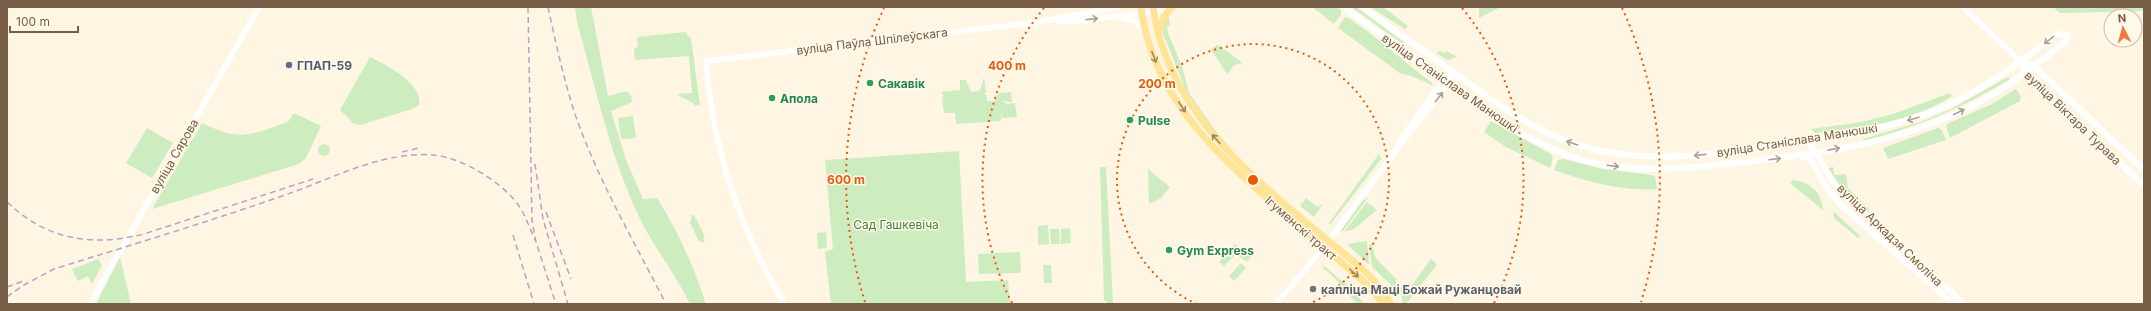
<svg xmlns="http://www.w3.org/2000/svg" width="2151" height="311" font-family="Inter,sans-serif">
<rect width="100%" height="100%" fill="#fef6e2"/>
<path fill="#cdecbf" d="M575,7H591L608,96C615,95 620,91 628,92L631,96L632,102L611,111L626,160L643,199L657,198C678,231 694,267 706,304H690C676,275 656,250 642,223C611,160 596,89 577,22Z
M1312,7H1336L1341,10V15L1334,24Z
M1351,7H1356L1404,42L1403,44Z
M1370,7H1383L1408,26L1405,29Z
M1479,7H1501L1479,18Z
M2053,7H2144V11L2060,13Z
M1168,14L1170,25L1167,26L1168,33L1182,66L1189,93L1215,130L1227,144H1223L1187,93L1163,34L1162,28Z
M1345,17L1349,18C1378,38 1403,61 1431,82L1433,86C1426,82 1407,73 1401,74L1338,28Z
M686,32V34L691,38L700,105L694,106L693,103L676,94L692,93L689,56L635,60L634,48L638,47L637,37Z
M1218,45L1243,63L1234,65L1227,74L1211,49Z
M1439,51L1444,53L1446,51L1457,57L1448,60L1437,54Z
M370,57C387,66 423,83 419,105L409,110L360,125L354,124L340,110Z
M984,77L986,92L984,95H987V101H995V97L1000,93L1011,92L1012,102L1002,101L1007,104L1015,103L1017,117L1002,118L1001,113V121L956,124L955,113H944L942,96L944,97L941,92L960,90V80H966L971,92L980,91Z
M2008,77L2010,79C1960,109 1920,126 1863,141V139L1920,122L1951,109Z
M2016,89L2021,96L2020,101L1950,138L1946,127L1947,124L1992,104Z
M1950,93L1952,96C1911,123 1862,127 1815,133L1811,129L1862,122L1893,114Z
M294,113L321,126L306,158L299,164L152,209L202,123C240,142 250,135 288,122Z
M633,116L636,138L621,139L618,118Z
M1491,121L1551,154L1553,158L1550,168L1506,147L1484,132Z
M147,128L173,143L152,178L126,163Z
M1938,128L1941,129L1946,140L1888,159L1883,148Z
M318 150a6 6 0 1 1 12 0a6 6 0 1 1-12 0Z
M959,151L966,282L1008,280L1010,304H831L825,252L833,249L825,160Z
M1379,154L1381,159L1330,225L1329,223Z
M1564,159L1603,169L1652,175L1655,176L1657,189C1623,192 1586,181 1554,170L1558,160Z
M1100,167H1106L1113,304H1108L1104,299Z
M1833,167L1834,175L1846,174L1848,188L1869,209L1867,214L1843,190L1828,168Z
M1148,169L1170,187L1161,198L1149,204Z
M1793,180C1810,182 1822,192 1823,210L1790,183Z
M1306,198L1318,207L1321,204L1322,205L1314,217L1300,206Z
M1368,198L1343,231L1340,232L1363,200Z
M1367,202L1377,210L1354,229L1344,232Z
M1833,211L1860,236L1858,238L1834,218Z
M692,215H694L705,237L703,238L705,243L699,241L690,223Z
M1048,225L1049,244L1038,245V226Z
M1070,228L1071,243L1061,244V229Z
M1050,229H1059L1060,244H1051Z
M826,232L827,248L818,249L817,233Z
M1367,241L1369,264H1368L1347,244Z
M1235,244L1251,257L1247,262L1236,254L1224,266L1219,262Z
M1369,244H1372L1375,257L1396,279L1398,298L1390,284L1372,267Z
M1020,252L1021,273L979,274L978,254Z
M120,257L131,304H96Z
M98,259L102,265L92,284L88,276L78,281L72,269Z
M1431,259L1436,263V266L1406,304H1403L1400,288L1403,284L1409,289Z
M1241,263L1246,268L1234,281L1229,276Z
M1043,265H1051L1052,283H1044Z
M1324,266L1354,291L1364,304H1357L1333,276L1323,268Z"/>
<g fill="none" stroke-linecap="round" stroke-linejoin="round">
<path stroke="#fff" stroke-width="5.5" d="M1963,7L2021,62
M1121,17L1136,22L1146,33
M1057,21H1078L1142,13
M1398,145L1403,136L1444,79L1452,72
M90,304L259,7
M784,304C740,229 712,148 706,61L1039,22L1118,7
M1276,304L1324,247L1397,149L1449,83L1453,71"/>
<path stroke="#fff" stroke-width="6" d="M1344,7L1512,129C1541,144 1572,160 1604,165C1652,173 1698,167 1745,162C1827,153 1910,141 1983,100C2012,84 2038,64 2064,43L2068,35L2056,34C2022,61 1988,87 1948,105C1894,129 1837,137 1780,145C1708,155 1634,167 1564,140C1523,124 1489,98 1453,72C1423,50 1392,30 1363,7
M1142,13L1154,12L1164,7
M2021,62L2025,73L2144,186
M2021,62L2034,66L2144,170
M1808,141L1834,183L1846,197L1964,304
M1802,156L1809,158L1812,162L1827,188L1839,203L1953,304"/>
<path stroke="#ffe498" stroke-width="7" d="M1141,7C1154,116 1251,182 1326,249C1346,267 1368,282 1383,304
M1153,7C1166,107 1248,174 1320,234C1345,255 1375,275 1391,304
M1159,32L1164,17L1172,7"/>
<path stroke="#baa0c8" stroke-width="1.5" stroke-dasharray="6 4" stroke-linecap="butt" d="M528,7L532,221L536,242L556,304
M548,7C556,44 564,81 576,117C599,182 635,243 666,304
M402,152L419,148
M535,164L543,219L568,304
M7,202C47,240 92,247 144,234L313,179
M546,212L571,279
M513,235L534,304
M7,287L26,280
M7,297L22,286L54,269C131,245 208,222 285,195C332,179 381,151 433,155C462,157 506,184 521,209C527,220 531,231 536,242"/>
</g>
<defs><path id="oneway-shaft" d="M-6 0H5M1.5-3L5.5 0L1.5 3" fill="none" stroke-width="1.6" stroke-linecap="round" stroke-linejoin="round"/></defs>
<g stroke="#ad9e90">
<use href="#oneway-shaft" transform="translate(1092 19) rotate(-7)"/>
<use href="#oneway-shaft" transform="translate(2049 40) rotate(142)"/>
<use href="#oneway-shaft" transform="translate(1439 97) rotate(-52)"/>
<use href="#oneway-shaft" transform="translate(1959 112) rotate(-26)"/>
<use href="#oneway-shaft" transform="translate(1913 119) rotate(163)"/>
<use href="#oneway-shaft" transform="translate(1572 143) rotate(-161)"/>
<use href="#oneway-shaft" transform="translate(1834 149) rotate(-11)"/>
<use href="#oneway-shaft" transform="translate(1700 155) rotate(174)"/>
<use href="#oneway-shaft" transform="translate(1775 159) rotate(-7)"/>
<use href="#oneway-shaft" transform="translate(1613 166) rotate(7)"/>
</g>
<g stroke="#a0865f">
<use href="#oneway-shaft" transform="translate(1154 57) rotate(70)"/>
<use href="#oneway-shaft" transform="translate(1182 107) rotate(57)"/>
<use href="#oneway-shaft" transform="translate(1216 139) rotate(-130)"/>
<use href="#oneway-shaft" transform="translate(1354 273) rotate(42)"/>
</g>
<g fill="none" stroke="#e8590c" stroke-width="2" stroke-dasharray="2 4">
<path d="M1197 304A136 136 0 1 1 1309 304"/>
<path d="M1012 303A271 271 0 0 1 1044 8M1462 8A271 271 0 0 1 1494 303"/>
<path d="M865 302A407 407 0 0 1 884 8M1622 8A407 407 0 0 1 1641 302"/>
</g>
<circle fill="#5c6f8a" stroke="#fff9ea" stroke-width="1.5" cx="289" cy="65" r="4"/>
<g fill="#2e9e5b" stroke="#fff9ea" stroke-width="1.5">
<circle cx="870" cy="83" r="4"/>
<circle cx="772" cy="98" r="4"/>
<circle cx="1130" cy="120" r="4"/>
<circle cx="1169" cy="250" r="4"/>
</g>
<circle fill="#6b7280" stroke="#fff9ea" stroke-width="1.5" cx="1313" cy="289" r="4"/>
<g text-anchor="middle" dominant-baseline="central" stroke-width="3" stroke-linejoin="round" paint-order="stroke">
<g font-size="12" fill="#775d46" stroke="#fff9ea">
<text transform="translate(872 41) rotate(-7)">вуліца Паўла Шпілеўскага</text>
<text transform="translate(1450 83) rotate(35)">вуліца Станіслава Манюшкі</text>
<text transform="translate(2073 118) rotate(44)">вуліца Віктара Турава</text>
<text transform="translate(1797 140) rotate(-9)">вуліца Станіслава Манюшкі</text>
<text transform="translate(174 156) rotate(-60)">вуліца Сярова</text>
<text transform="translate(1301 228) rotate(41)">Ігуменскі тракт</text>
<text transform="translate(1890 235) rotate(44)">вуліца Аркадзя Смоліча</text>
</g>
<g font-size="12" font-weight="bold" fill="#4e5e75" stroke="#fff9ea" text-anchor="start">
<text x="297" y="65">ГПАП-59</text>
</g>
<g font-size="12" font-weight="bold" fill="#27864d" stroke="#fff9ea" text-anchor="start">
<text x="878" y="83">Сакавік</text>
<text x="780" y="98">Апола</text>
<text x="1138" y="120">Pulse</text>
<text x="1177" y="250">Gym Express</text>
</g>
<g font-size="12" fill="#4a7f3d" stroke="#fff9ea">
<text x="896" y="224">Сад Гашкевіча</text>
</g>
<g font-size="12" font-weight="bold" fill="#5b616d" stroke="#fff9ea" text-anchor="start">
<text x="1321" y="289">капліца Маці Божай Ружанцовай</text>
</g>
</g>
<circle cx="1253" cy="180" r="6" fill="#e8590c" stroke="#fff9ea" stroke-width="2"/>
<g font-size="12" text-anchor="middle" font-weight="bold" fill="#e8590c" stroke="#fff9ea" stroke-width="3" stroke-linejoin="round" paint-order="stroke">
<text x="1007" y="70">400 m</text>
<text x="1157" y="88">200 m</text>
<text x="846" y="184">600 m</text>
</g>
<rect width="2151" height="311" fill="none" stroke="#775d46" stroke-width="16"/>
<g transform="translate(2123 28) rotate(354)"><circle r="19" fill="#fff9ea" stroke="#c9bba8"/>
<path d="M0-3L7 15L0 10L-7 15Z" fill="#f1793e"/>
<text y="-6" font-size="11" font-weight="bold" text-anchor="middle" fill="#775d46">N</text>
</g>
<path d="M10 26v6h68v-6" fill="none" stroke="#775d46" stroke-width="2"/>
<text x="16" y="26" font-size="12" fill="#775d46" stroke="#fff9ea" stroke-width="3" paint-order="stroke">100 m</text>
</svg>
